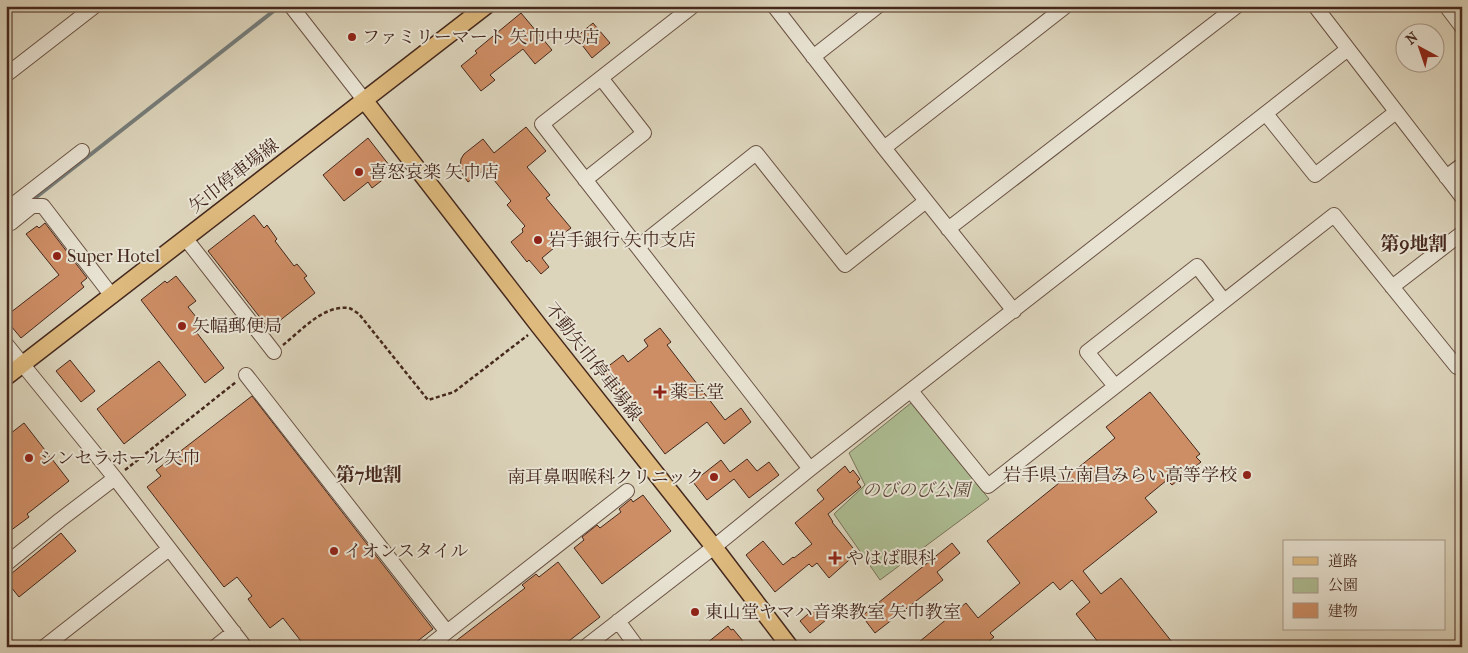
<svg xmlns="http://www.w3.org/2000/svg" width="1468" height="653" font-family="'IM FELL French Canon','Noto Serif JP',serif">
<rect width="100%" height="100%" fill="#dcd4bb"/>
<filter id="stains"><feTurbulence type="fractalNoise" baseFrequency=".004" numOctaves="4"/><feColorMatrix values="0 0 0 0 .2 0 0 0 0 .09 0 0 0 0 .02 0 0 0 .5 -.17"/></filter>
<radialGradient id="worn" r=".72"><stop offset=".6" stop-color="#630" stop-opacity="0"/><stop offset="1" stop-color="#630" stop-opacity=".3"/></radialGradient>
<path fill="#adbd93" stroke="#797258" d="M911,403L989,499L880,580L834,514L865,485L849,453Z"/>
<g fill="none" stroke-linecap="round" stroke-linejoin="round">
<path stroke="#767d7b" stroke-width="4" d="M30,202L280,6"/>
</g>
<path fill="#cd8d65" stroke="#45281d" d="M521,13L552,50L535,64L523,49L490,75L495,80L481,91L461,66L477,53L475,51Z
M593,23L610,43L592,58L576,37Z
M526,127L546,151L527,167L550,195L546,198L571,228L563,234L566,238L542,258L549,267L541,274L529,260L527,262L511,242L523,232L522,229L525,226L507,205L511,201L485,169L468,182L463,175L460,169L461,159L464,154L483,139L494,153Z
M368,138L389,165L380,172L385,178L372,188L368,182L344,201L323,175Z
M254,215L264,228L267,225L277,239L275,241L294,266L297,264L307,276L304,278L315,293L269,329L208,251Z
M45,223L87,278L81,283L84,287L21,338L6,320V316L59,275L26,234L37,226L39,228Z
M176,276L196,301L188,307L205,328L197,333L224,368L205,383L141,300L165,281L167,283Z
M660,328L671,342L667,345L725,420L741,408L751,422L724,444L707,422L665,454L602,371L623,355L628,362L648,346L644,340Z
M70,360L95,391L81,402L56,371Z
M159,361L186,395L124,444L97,409Z
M1150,392L1200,454L1196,457L1201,462L1172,485L1167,480L1145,498L1157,512L1083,571L1101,594L1121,578L1176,647H1102L1076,614L1090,602L1072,580L1060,590L1053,582L990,633L994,637L982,647H913L966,603L978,618L1020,583L987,541L1115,438L1106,427Z
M252,396L433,629L410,647H312L309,642L304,645L283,618L270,628L248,599L252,596L237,577L224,587L147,487L161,476L156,470Z
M24,423L69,481L27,514L29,517L6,534V437Z
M747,459L757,471L769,462L779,475L749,498L734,479L707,500L693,482L721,460L730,472Z
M845,466L850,473L853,470L860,479L857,482L861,487L828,514L833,522H832L857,553L829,578L817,563L812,567L809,564L775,592L746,555L763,541L783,565L793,557L794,558L812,544L795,523L824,499L817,490Z
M643,495L671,531L602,584L574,548L584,540L582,537L597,525L600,528L621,512L619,509L631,499L633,502Z
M61,533L76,551L19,597L6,581V578Z
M952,543L960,553L937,572L943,580L875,633L862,616Z
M558,562L600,617L561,647H448L525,588L522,585L536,574L539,577Z
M815,608L826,620L810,633L800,621Z
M728,626L731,630L733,629L748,647H702Z"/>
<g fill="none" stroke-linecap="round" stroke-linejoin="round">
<defs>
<path id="minor" d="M291,6L365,101
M693,6L542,124L810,469
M774,6L884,148L1014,311
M1315,6L1462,197
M1446,6L1462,27
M813,57L878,6
M6,75L95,6
M1266,114L1315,175L1396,112
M884,148L1066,6
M1446,177L1462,165
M585,180L644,133L601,78
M6,210L82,151
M11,223L32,206H43L112,296
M948,229L1237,6
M186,239L274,352
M638,247L756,153L845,265L926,201
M1392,287L1462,233
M6,344L115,478L245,647
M246,375L447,632L428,647
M1115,386L1087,352L1197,266L1224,301
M911,391L988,486L1334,215L1457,367L1462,363
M6,564L60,520L115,478
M618,621L637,647
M447,632L627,491
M44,647L169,549
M215,647L234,632
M585,647L714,547L810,469L1348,49"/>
<path id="major" d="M365,101L539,326L714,547L790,647
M6,377L486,6"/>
</defs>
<use href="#minor" stroke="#6b5344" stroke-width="16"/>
<use href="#major" stroke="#45281d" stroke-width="19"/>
<path stroke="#45281d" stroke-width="2.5" stroke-dasharray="4 2.5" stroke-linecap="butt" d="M283,345C302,330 323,305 349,308C352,309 356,312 359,314L428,400L454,392L528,335
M125,470L236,382"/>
<use href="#minor" stroke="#e8e3d3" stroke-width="14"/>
<use href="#major" stroke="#deba7e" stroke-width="16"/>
</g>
<g fill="#8f2418" stroke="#e8e3d3" stroke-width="2">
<circle cx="352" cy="37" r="5"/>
<circle cx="359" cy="172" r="5"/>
<circle cx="538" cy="240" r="5"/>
<circle cx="57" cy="256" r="5"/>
<circle cx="182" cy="326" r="5"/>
<path d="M657.5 384.5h5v5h5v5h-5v5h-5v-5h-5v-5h5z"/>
<circle cx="29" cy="458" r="5"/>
<circle cx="1247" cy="475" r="5"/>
<circle cx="714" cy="477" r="5"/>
<circle cx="334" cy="551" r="5"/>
<path d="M832.5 550.5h5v5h5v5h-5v5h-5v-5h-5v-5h5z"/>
<circle cx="695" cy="612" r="5"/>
</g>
<g text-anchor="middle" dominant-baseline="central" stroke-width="4" stroke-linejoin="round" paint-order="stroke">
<g font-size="18" fill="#45281d" stroke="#e8e3d3" text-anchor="start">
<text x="362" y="37">ファミリーマート 矢巾中央店</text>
<text x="369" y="172">喜怒哀楽 矢巾店</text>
<text x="548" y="240">岩手銀行 矢巾支店</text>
<text x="67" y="256">Super Hotel</text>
<text x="192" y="326">矢幅郵便局</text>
<text x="670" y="392">薬王堂</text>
<text x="39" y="458">シンセラホール矢巾</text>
<text x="1237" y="475" text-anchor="end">岩手県立南昌みらい高等学校</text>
<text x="704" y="477" text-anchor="end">南耳鼻咽喉科クリニック</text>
<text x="344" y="551">イオンスタイル</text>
<text x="846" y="558">やはば眼科</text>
<text x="705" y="612">東山堂ヤマハ音楽教室 矢巾教室</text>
</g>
<g font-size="18" fill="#45281d" stroke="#e8e3d3">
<text transform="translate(234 176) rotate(-38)">矢巾停車場線</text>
<text transform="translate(593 362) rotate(52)">不動矢巾停車場線</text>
</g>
<g font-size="18" font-style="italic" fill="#5a4635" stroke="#e8e3d3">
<text x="916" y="490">のびのび公園</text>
</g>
<g font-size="19" font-weight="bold" fill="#45281d" stroke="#e8e3d3">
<text x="1414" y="244">第9地割</text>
<text x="369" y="475">第7地割</text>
</g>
</g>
<rect width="1468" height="653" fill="none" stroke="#dcd4bb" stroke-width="25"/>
<rect x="8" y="8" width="1453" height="638" fill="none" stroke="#45281d" stroke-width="2.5"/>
<rect x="12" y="12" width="1443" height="628" fill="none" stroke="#45281d"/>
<rect x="1283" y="540" width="162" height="90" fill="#e8e3d3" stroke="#a7988a"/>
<rect x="1293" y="557" width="25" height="8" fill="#deba7e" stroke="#a7988a"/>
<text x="1328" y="566" font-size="15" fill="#45281d">道路</text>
<rect x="1293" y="578" width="25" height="15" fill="#adbd93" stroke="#a7988a"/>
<text x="1328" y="590" font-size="15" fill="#45281d">公園</text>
<rect x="1293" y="603" width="25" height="15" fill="#cd8d65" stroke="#a7988a"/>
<text x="1328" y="616" font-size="15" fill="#45281d">建物</text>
<g transform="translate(1420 48) rotate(320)"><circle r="24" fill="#e8e3d3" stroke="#a7988a"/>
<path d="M0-4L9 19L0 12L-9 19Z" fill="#8f2418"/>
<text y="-8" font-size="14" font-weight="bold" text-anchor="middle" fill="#45281d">N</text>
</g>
<rect width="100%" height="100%" filter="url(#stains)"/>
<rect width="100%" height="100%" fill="url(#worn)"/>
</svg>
